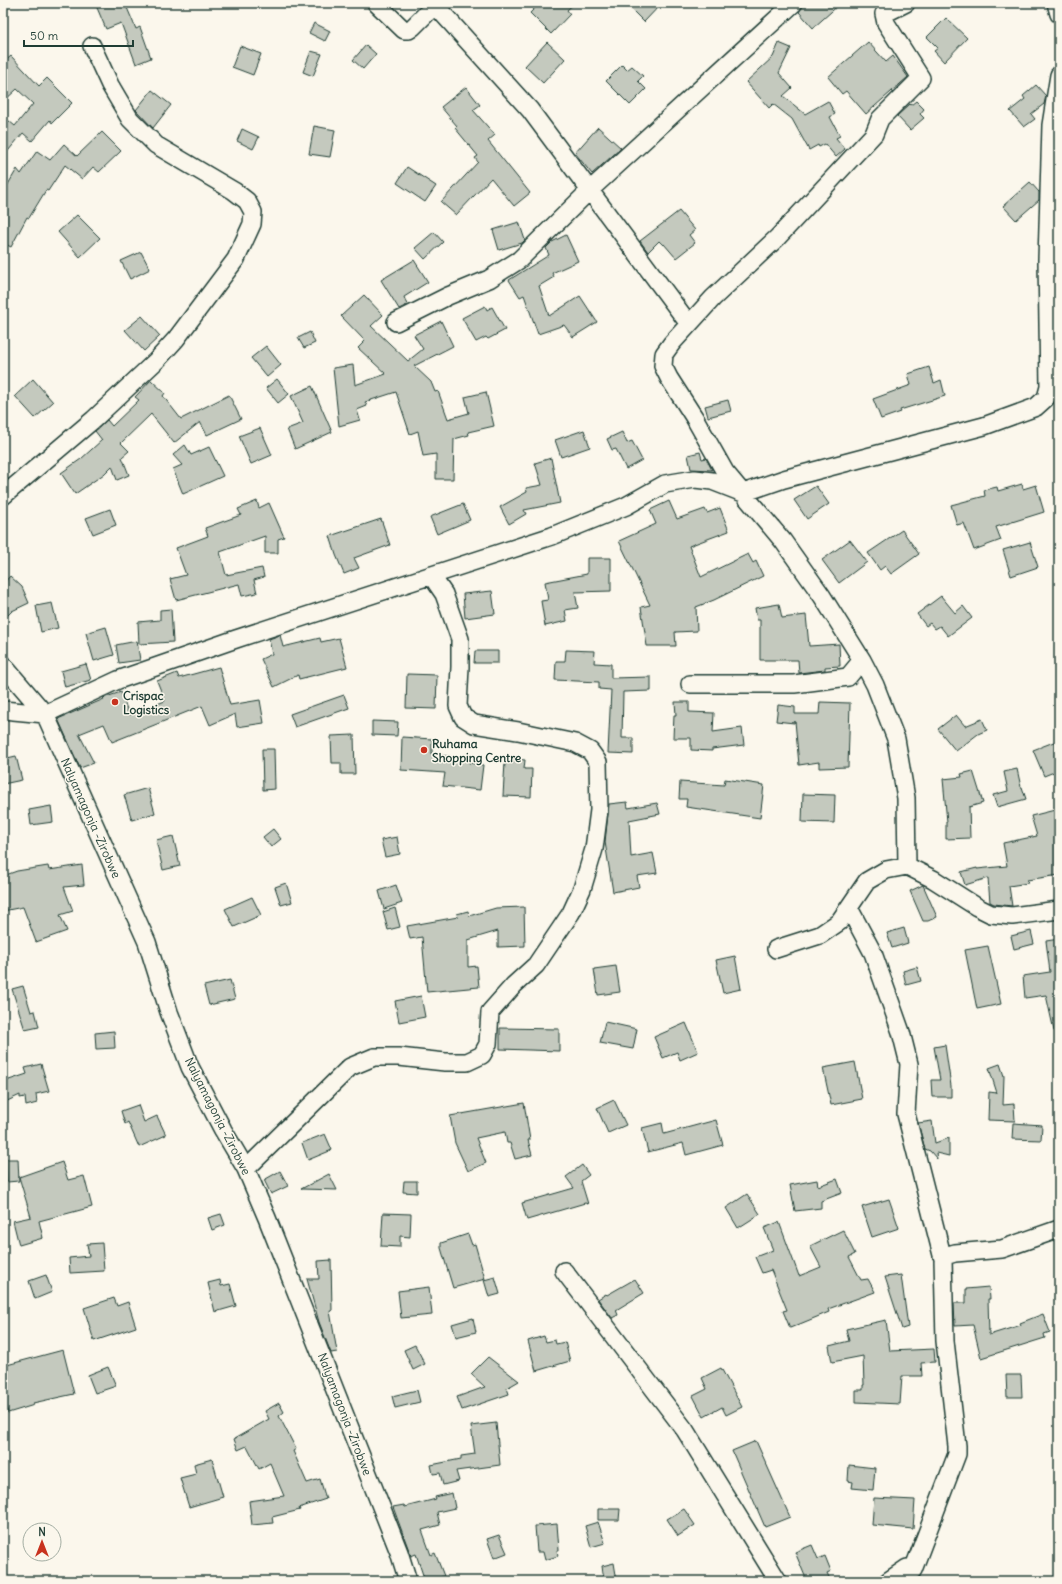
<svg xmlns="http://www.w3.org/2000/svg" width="1062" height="1584" font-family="Delius,sans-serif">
<rect width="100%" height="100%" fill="#fbf7ec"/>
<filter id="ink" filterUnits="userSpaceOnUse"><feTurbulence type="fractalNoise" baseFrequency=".025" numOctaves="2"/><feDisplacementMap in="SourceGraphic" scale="8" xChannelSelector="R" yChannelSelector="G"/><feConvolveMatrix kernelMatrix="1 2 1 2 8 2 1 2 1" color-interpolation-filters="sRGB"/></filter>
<g filter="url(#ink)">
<path fill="#c4c9be" stroke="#1f3d34" d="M95,3H125L136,29L140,27L151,58L136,64L121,23L106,29Z
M540,3H575L567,10L570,14L551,34L530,13Z
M625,3H662L644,22Z
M804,3H841L813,28L799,12L803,6Z
M946,18L967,38L944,62L934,51L938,48L927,37Z
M314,23L330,31L325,41L309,33Z
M547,42L565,59L543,83L525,66Z
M868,42L886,62L893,56L908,77L866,114L846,91L842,94L828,77Z
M779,43L791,48L779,73L792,88L783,96L805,114L828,101L835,114L830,117L840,136L836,138L845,149L836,157L825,144L819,147L818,145L809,150L792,119L773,104L769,108L746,82L773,57Z
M366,45L376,54L363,69L353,60Z
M240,46L261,54L253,75L232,67Z
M311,51L322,54L313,76L303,72Z
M11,56L39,86L47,78L72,103L52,123L50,120L32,141L23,133L3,157V116L15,126L33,104L17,89L3,102V63Z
M622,65L627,70L632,66L643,76L638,81L646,89L630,105L606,81Z
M1036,85L1046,96L1044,104L1031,114L1035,119L1024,127L1010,111L1025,99L1023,96Z
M466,87L480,105L473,110L495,135L488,141L530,193L514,206L491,178L456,215L441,202L478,162L475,158L478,156L455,128L457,126L441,107Z
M152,90L171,105L153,128L136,110Z
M916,101L924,109L920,114L924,118L910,130L897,116L910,104L911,105Z
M314,126L335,130L330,157L309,154Z
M598,127L621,148L592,174L575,153Z
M242,129L259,137L253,149L237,141Z
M102,132L121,151L99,172L93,167L82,179L65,165L48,191L46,190L29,218L27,217L11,247L3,243V193L17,169L21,174L37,151L50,160L64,144L77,156Z
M407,167L436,186L425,202L397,183Z
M1030,182L1039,192V200L1016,220L1003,206Z
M679,211L695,230L689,235L695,243L676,258L664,244L663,245L659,241L648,252L640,241Z
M77,215L100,238L80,257L58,232Z
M519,222L525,240L522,243L499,250L493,230Z
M434,232L443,242L425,259L415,248Z
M566,235L578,261L552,273L554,277L539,286L549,316L580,296L597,322L573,337L564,325L538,334L524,295L520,297L509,280L549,255L546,248L552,242Z
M141,252L150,269L130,279L121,261Z
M414,260L428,282L404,297L407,305L399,309L381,280Z
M364,295L383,315L371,326L408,361L423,349L414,335L441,321L453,346L414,366L431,382L435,392L438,391L448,419L469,413L465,397L486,392L494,426L468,432L469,435L454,439L453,479H436V454L423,456L418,431L410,434L396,392L365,402L367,406L357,410L360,420L339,426L333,368L353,365L355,385L386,374L358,348L365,341L341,316Z
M485,306L487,310L492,307L505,330L488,339L486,337L476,342L462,318Z
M142,316L160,336L144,351L125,330Z
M310,332L315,343L304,348L298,338Z
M266,346L281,365L267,377L251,358Z
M929,367L934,383L941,380L945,396L900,410L901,412L881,419L873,399L911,385L908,374Z
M33,379L53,402L35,418L15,396Z
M277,379L289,394L278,403L266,388Z
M151,380L165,393L163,396L181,419L229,395L241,419L207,435L200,422L174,443L151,414L121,443L129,451L122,457L129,475L117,480L112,466L104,474L75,494L61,473L81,459L102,440L95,431L107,420L112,426L139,400L135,397Z
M312,386L332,432L295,449L287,429L303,423L291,396Z
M728,400L731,411L708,417L705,406Z
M260,428L272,455L251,464L239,436Z
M584,430L590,447L561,457L555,440Z
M622,432L627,443L632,441L642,460L626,469L616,449L612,450L607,439Z
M185,445L191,455L209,447L223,476L183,494L173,469L182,465L173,455Z
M700,452L702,459L706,458L712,470L691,469L688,455Z
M551,458L560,503L524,510L526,514L509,524L500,507L527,492L526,488L542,485L535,463Z
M1022,484L1023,489L1036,485L1044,512L996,527L1001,540L974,550L964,523L957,525L951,505L985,496L984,490L997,487L998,491Z
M816,486L829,504L807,519L794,500Z
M257,501L259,508L269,503L284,537L278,539V553H265V536L220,552L226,575L262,568L264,577L254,580L257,593L242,596L239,584L176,600L170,579L186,575L176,548L208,536L205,528L241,515L238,509Z
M669,501L677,519L705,509L707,513L720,508L729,531L689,546L701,577L748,554L753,563L756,561L763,576L714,600L696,607L697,631L675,632L676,646H647L641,607L650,605L619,541L656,524L650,510Z
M463,504L470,520L437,534L430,517Z
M110,509L116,525L93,534L86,518Z
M381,519L390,545L354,558L359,568L344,574L336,555L330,536Z
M902,530L919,554L891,574L885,566L880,570L868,553Z
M850,540L867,562L839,583L822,560Z
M1030,542L1038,567L1011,576L1003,550Z
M587,558H611V591L575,592L578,608L565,610L567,621L545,626L541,601L548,600L545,582L587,574Z
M10,576L22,587L29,603L12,611L3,620V584Z
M492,591L495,614L465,618L463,594Z
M941,596L955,613L963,606L972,618L948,636L940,626L935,629L930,623L926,626L917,614Z
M52,603L58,628L41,632L36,606Z
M779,604L782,618L806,615L809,646L839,644L840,666L825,667V670L799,673L798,660H760V620H757L755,608Z
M171,609L173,642L139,644L138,622L160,620V610Z
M106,627L114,655L94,661L86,633Z
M280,635L283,647L320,638L321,642L339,638L347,667L299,679L298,675L274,687L261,659L272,654L269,639Z
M137,641L140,660L119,663L116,645Z
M566,650L595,651L594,663L611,664V678L651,677V691L623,692L622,738H633V754L608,753L611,690L599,689V682L555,680L556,661H565Z
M475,651H498V663H474Z
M86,664L91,680L65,687L61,671Z
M219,667L230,705L260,700L264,723L237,727L235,714L210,725L202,706L112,742L104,724L79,734L94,763L80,768L58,719L104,699L103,698L121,692L129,715L165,701L157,681L177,673L179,678Z
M407,674L437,675L436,709L406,708Z
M344,695L349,708L295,727L290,714Z
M675,702H689V712L714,713L713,732L742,728L744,745L712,749V751L691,750V738H673L674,715H676Z
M820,702L850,703L848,767L819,768V762L799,765L795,721L794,723L776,721L778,705L795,707V714H819Z
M956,715L965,726L982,719L987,730L978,734L956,751L938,729Z
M372,721L398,722L397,736L372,735Z
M354,735L355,774H341V763H332L331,736Z
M402,737L432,739V754L470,759L469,763L483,765L480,790L443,786L445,773L401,770Z
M1059,740V770L1044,776L1033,750Z
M262,749H274L275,789L263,790Z
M16,756L22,780L3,784V759Z
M513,759L525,760L524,769H532L531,797L503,796L505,762L513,763Z
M1017,769L1021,787H1022L1026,799L997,807L993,795L1008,791L1004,772Z
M973,771L983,803L969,807L970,838L946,839V822H947L943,779L962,777L961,774Z
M725,779L764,785L760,818L686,807L687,799H679L680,782L724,785Z
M148,788L155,813L132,820L124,795Z
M803,794L835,795L834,823L802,822Z
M627,802L628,808L657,803L660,814L629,820L631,857L653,853L657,873L637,876L639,887L613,892L605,842L609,804Z
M51,806L53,822L31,825L29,810Z
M1059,809V875L1027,880L1028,883L1009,886L1012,906L994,904L990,902L988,878L965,885L961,872L977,868V869L1007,866L1003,843L1037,836L1031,816Z
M273,829L281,839L271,847L263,837Z
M173,836L180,866L163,870L156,840Z
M397,837L400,854L385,857L381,840Z
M82,865L84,885L64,887L73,911L60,915L67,931L36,942L23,907L3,911V876L17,871L48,866L49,870Z
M286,883L292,902L281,905L275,887Z
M396,885L402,903L384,909L379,891Z
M923,885L937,917L928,921H923L910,891Z
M252,897L261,915L234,927L225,909Z
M524,907L525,946L498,947V931L468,940V967L477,966L479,987L427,992L422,937L410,939L407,926L458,917L457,914L468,911L469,916L496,908Z
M395,908L400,927L388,930L383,912Z
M904,928L908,943L892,948L887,933Z
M1031,931L1034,944L1014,949L1011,936Z
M1059,939V1031H1054L1046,995L1025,998L1023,976L1050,972L1046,941Z
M988,946L1001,1004L977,1009L965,950Z
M735,956L741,989L723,993L716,960Z
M616,966L620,992L598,995L594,969Z
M917,967L921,981L906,985L903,971Z
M230,980L235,999L209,1005L204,986Z
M23,986L31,1012L35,1011L39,1027L25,1030L12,989Z
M421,996L425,1017L399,1022L395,1001Z
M605,1022L637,1029L633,1049L600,1043Z
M686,1023L698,1052L680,1060L677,1052L663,1058L654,1037Z
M500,1028L559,1029V1051L500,1049Z
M114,1031L115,1048L96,1049L95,1033Z
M945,1045L951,1086V1097H932L931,1080H940L934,1047Z
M855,1062L862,1099L831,1105L823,1068Z
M41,1064L49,1091L36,1094L37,1103L26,1106L25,1097L20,1098V1095L3,1103V1082L27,1074L25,1068Z
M1000,1064L1004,1076L1003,1105L1014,1104L1015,1121L988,1120L989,1092L997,1093L989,1068Z
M614,1100L626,1125L608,1133L597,1108Z
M524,1103L530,1140H528L532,1155L515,1159L510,1143H507L505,1132L476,1138L486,1163L468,1171L455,1143L450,1116Z
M138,1105L144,1122L157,1116L166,1135L139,1147L128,1122L125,1124L121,1111Z
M716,1120L723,1145L686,1155L683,1143L648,1152L642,1128L662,1123L664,1134Z
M932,1121L935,1143L949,1138V1156L936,1153L937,1159L930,1151L925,1149L918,1123Z
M1013,1123L1042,1125L1041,1140L1012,1139Z
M325,1134L332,1150L308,1160L302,1143Z
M6,1159H18L19,1181L7,1182Z
M62,1162L68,1180L84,1176L92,1207L39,1221L43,1238L19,1245L13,1221L31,1217L19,1177Z
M582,1165L589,1175L581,1181L588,1204L585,1203L527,1220L522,1203L574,1188L566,1177Z
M280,1171L288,1186L271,1194L264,1180Z
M329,1174L337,1190L301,1189Z
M837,1179L842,1193L821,1201V1208L795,1211L790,1185L817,1180L818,1186Z
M404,1181H417V1193L403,1192Z
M747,1194L760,1214L738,1228L726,1208Z
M889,1199L899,1228L872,1237L862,1207Z
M383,1213L411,1214L410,1237L400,1236V1247L381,1246Z
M221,1214L225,1225L212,1230L208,1218Z
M779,1222L799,1276L821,1267L810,1246L843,1230L855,1254L849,1257L861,1280L868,1279L875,1292L828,1309L829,1312L790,1328L783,1311L787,1310L771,1270L762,1273L755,1257L773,1250L764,1228Z
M468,1234L472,1245L475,1244L485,1279L453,1288L441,1248V1243Z
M102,1243L104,1271L70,1273L69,1258L89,1256L87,1244Z
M331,1260L332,1311H330L337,1352L331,1353L319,1322L307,1279H319L318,1261Z
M46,1275L52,1292L35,1299L29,1281Z
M901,1275L908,1327L902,1329L885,1277Z
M495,1277L500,1294L489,1297L484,1280Z
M635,1279L644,1293L616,1310L618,1315L612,1318L598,1299L606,1294L607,1295Z
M220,1280L221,1286L230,1284L236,1306L215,1312L208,1283Z
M429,1287L432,1315L401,1318L398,1291Z
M989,1287L990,1299H988L989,1335L1021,1325L1020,1323L1043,1314L1050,1332L1044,1334L1045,1338L981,1358L973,1325L955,1326L954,1303H966V1289Z
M114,1298L117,1306L128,1302L136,1327L94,1341L84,1308Z
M473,1318L476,1332L456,1337L452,1324Z
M886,1320L890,1351L934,1349L935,1362L921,1363L922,1376H902L900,1404L856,1402V1390H863V1385H864L863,1356L832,1362L829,1346L849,1341L846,1329Z
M544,1336L546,1342L555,1340L556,1344L565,1342L570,1361L536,1371L528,1341Z
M415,1345L425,1364L413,1370L404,1350Z
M63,1350L74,1394L33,1403L34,1405L8,1413L3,1397V1366Z
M488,1357L519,1381L507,1388L509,1394L462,1410L457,1397L485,1387L471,1374Z
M108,1367L116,1386L95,1393L88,1375Z
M721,1368L742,1407L726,1415L722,1407L704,1417L693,1396L707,1389L702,1378Z
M1006,1375H1021L1022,1397H1007Z
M417,1390L420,1402L395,1408L392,1396Z
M279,1403L284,1412L279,1416L296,1449L293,1451L307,1483L320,1479L326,1499L299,1508L300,1510L272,1517L273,1523L252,1525L249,1501L284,1496L270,1463L259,1469L247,1446L238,1450L234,1439L269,1419L265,1411Z
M496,1423L500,1465L456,1471L459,1481L443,1485L440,1473L433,1474L431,1465L461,1459V1456L475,1454L471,1426Z
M756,1441L790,1517L765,1527L732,1451Z
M212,1459L223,1497L189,1507L180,1478L196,1474L194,1464Z
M849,1465L875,1468L873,1490L852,1488L853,1482L848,1481Z
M452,1493L455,1508L437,1512L440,1525L422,1530L431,1555L435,1553L444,1576L431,1581H425L416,1554L411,1556L393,1507L404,1505L405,1507L436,1499L435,1497Z
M874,1498L915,1500L913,1529L872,1525Z
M598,1509H620L619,1520H598Z
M684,1509L695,1525L678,1536L667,1519Z
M598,1522L605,1543L591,1547L585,1526Z
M557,1524L559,1550H557L558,1556L545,1560L543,1552H537L535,1526Z
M499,1535L507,1553L494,1558L487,1539Z
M812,1545L818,1559L825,1556L831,1571L827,1573L831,1581H807L795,1552Z
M614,1563L617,1581H604L602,1566Z"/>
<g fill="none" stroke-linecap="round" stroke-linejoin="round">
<defs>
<path id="minor" d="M376,3L404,30H409L413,27L437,3
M906,3L884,14L886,23L921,78L880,119L874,134L777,238L713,298L672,343L664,354L663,366L669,378L694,417L725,472L783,541L822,596L862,660L875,685L896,739L906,798L907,866
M1056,3L1059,14
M435,5L530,110L689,324
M396,322L448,296L489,279L519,260L590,190L794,3
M3,496L93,420L156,361L176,339L236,259L252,224L253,212L247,201L234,191L156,145L130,119L110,85L92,46
M3,665L45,714L147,942L169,1012L190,1067L223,1130L246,1169L267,1218L399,1552L408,1581
M690,684H794L848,677L862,660
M3,710L45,714L118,680L236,639L552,536L626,506L665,484L695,479L712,481L743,493L784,479L984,426L1036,407L1046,398L1049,387L1047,260L1051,125L1059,75
M849,908L873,953L901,1032L909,1064L906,1114L943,1259
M776,949L820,935L839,922L867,881L886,870L907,866L933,879L977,907L991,914L1012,916L1059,910
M246,1169L350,1067L374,1057H399L445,1062H467L482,1055L488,1044L490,1012L514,985L536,965L571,913L582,889L594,849L599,810L598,762L590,751L575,743L518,731L474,724L463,717L458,706L460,667V639L444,594L431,575
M564,1271L685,1430L778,1581
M888,1581L907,1568L913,1570L957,1454V1446L945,1341L943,1259L948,1255L955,1253L1002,1249L1059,1229"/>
</defs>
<use href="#minor" stroke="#1f3d34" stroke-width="20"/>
<use href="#minor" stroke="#fbf7ec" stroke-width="17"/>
</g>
</g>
<g fill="#c8321e" stroke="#fbf7ec" stroke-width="1.5">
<circle cx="115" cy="702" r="4"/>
<circle cx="424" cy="750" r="4"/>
</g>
<g text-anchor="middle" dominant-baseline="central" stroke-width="3" stroke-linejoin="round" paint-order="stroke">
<g font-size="12" font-weight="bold" fill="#1f3d34" stroke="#fbf7ec" text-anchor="start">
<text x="123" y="695">Crispac<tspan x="123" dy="14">Logistics</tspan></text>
<text x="432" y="743">Ruhama<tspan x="432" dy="14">Shopping Centre</tspan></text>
</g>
<g font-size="12" fill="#1f3d34" stroke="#fbf7ec">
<text transform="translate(91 818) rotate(66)">Nalyamagonja -Zirobwe</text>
<text transform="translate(218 1116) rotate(63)">Nalyamagonja -Zirobwe</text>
<text transform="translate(345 1414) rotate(69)">Nalyamagonja -Zirobwe</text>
</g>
</g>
<rect width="1062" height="1584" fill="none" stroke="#fbf7ec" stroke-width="16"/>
<rect x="8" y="8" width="1046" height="1568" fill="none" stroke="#1f3d34" stroke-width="1.5" filter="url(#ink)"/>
<g transform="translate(42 1542)"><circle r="19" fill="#fbf7ec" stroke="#a3ada2"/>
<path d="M0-3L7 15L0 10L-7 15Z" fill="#c8321e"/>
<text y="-6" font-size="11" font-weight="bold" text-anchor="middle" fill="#1f3d34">N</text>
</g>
<path d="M24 40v6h109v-6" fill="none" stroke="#1f3d34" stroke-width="2"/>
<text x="30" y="40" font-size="12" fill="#1f3d34" stroke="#fbf7ec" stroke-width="3" paint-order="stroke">50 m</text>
</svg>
